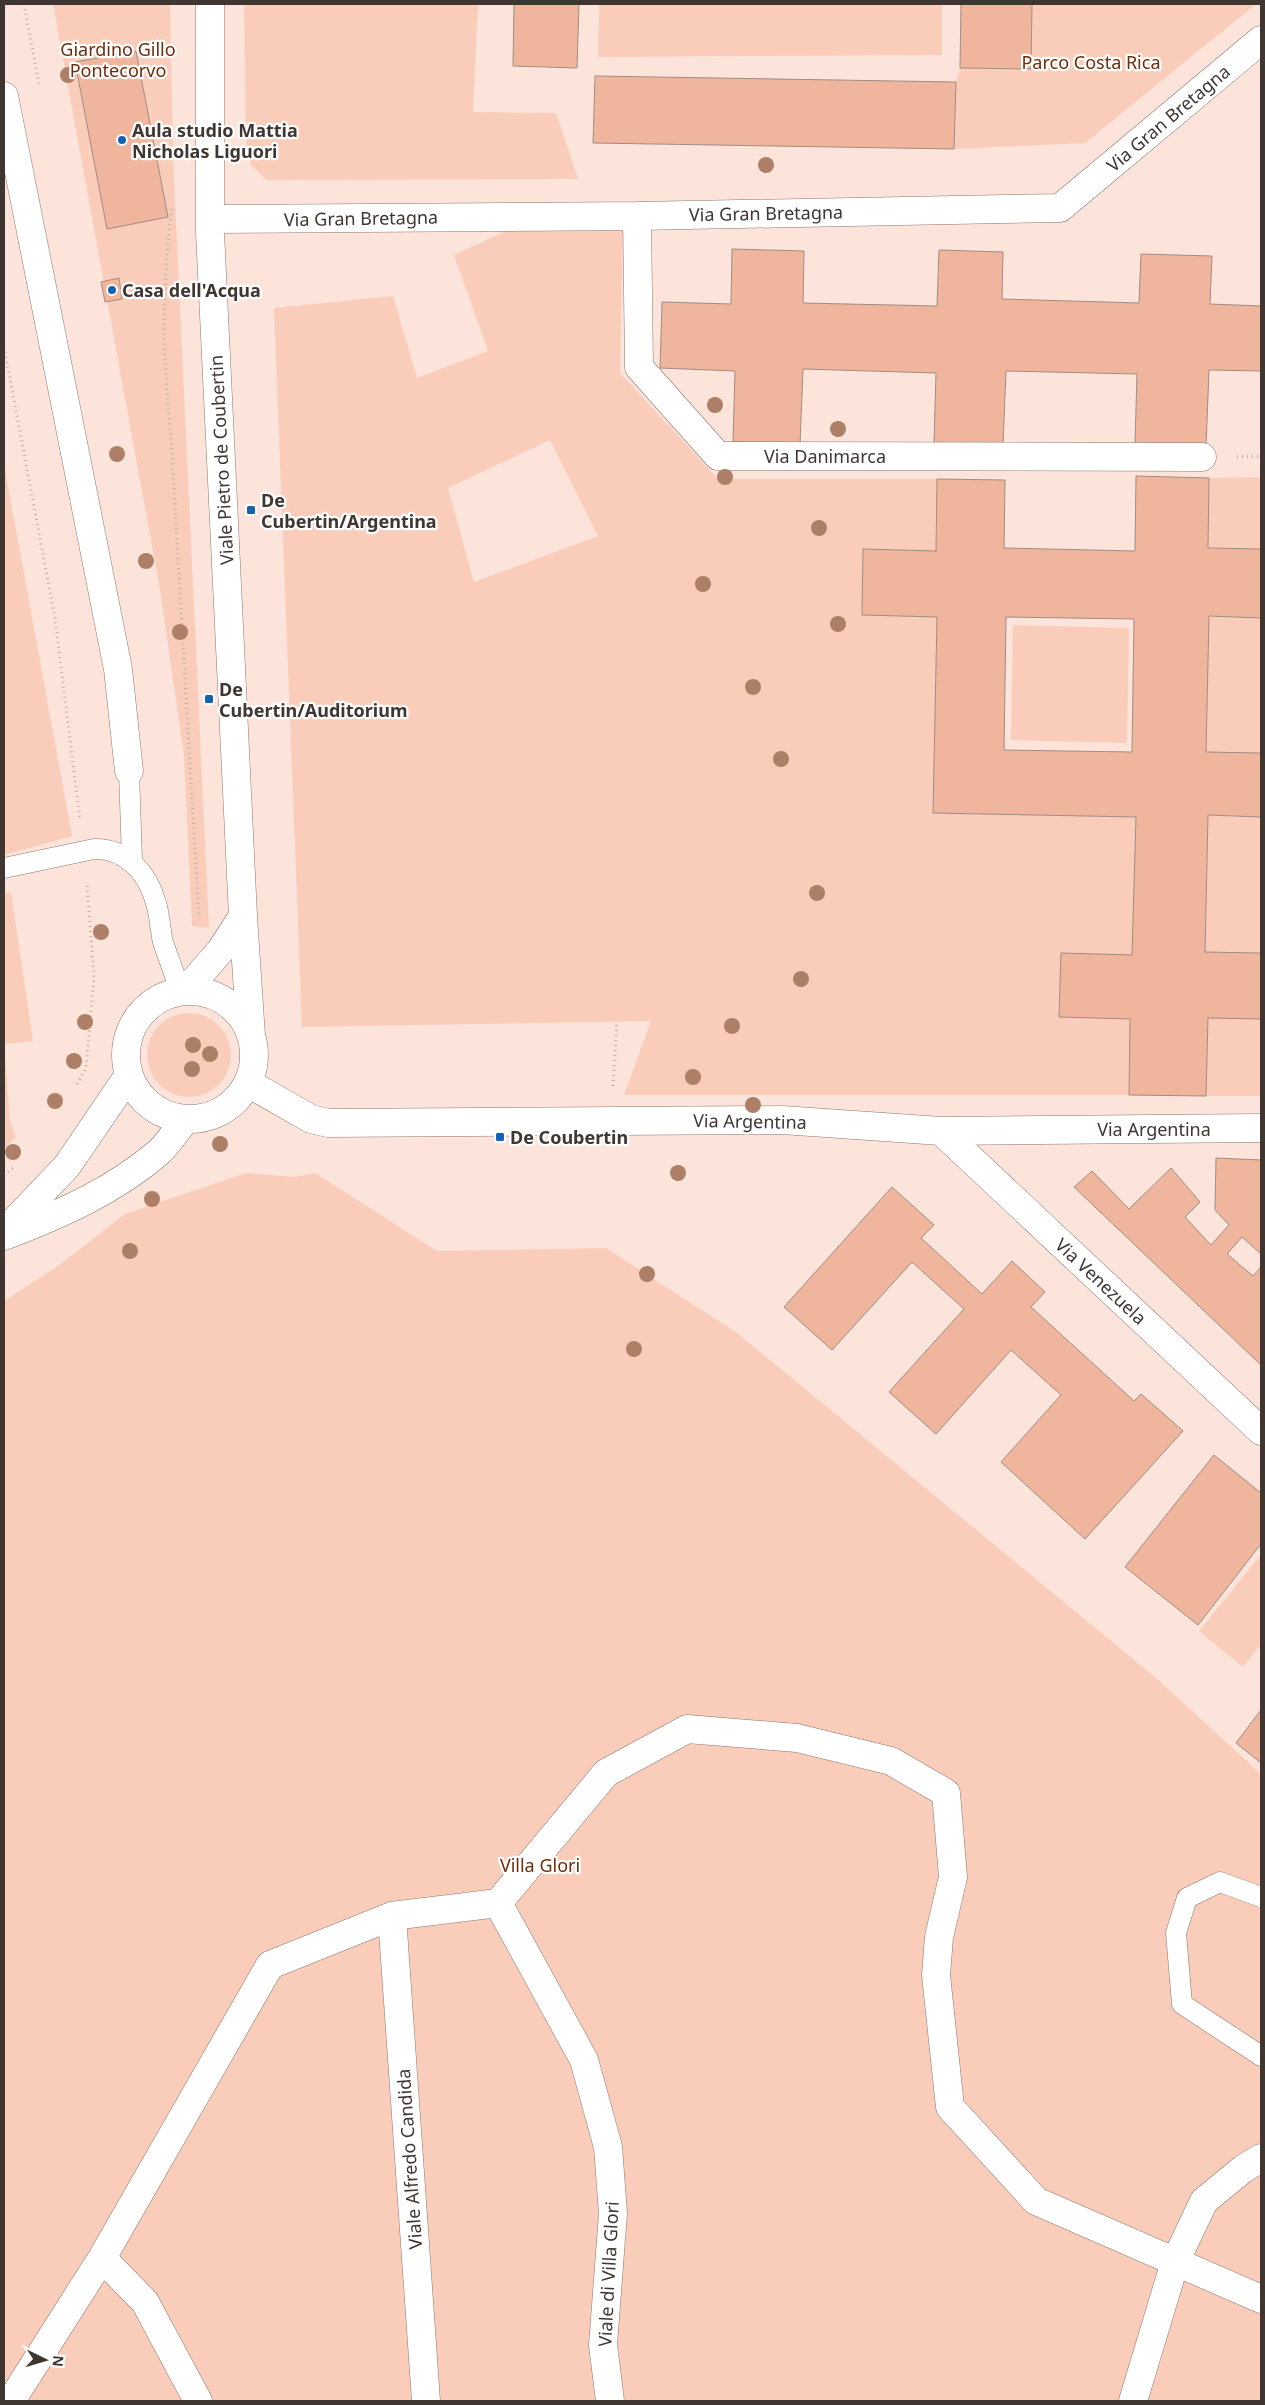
<svg xmlns="http://www.w3.org/2000/svg" width="1265" height="2405" font-family="'Noto Sans',sans-serif">
<rect width="100%" height="100%" fill="#fce4da"/>
<path fill="#facdbb" fill-rule="evenodd" d="M53,4H170L173,157L209,928L192,926L184,755L160,590Z
M244,4H478L473,112L556,113L578,179L267,180L251,165L246,146Z
M599,4H942V55L598,57Z
M1032,4H1256L1085,143L954,149L956,82L960,68L1031,69Z
M623,229L620,373L718,479H937L936,551L863,549L862,615L937,617L933,813L1136,817L1132,955L1061,954L1059,1017L1130,1019L1129,1095H624L651,1021L302,1027L274,308L393,296L417,378L488,351L454,255L508,230ZM550,440L598,536L474,582L448,488Z
M4,464L72,836L4,855Z
M1261,477V549L1208,548L1209,478Z
M1209,616L1261,618V753L1206,752Z
M1013,625L1129,628L1127,743L1011,740Z
M1208,815L1261,817V953L1205,952Z
M11,892L33,1041L4,1044L10,1121L16,1137L4,1148V894Z
M147 1055a42 42 0 1 1 84 0a42 42 0 1 1-84 0Z
M1208,1018L1261,1019V1096H1206Z
M246,1173L295,1177L315,1173L437,1251L606,1248L737,1333L1156,1678L1261,1774V2401H4V1301L58,1266L125,1214Z
M1261,1555V1644L1243,1667L1199,1631Z"/>
<path fill="#efb59d" stroke="#a28c83" fill-rule="evenodd" d="M514,4H579L577,68L513,66Z
M961,4H1032L1031,69L960,68Z
M136,51L168,217L107,229L75,62Z
M595,76L956,82L954,149L593,143Z
M732,249L804,251L803,303L937,306L939,250L1003,252L1002,299L1139,303L1141,254L1212,256L1210,304L1261,306V371L1209,370L1206,446L1135,444L1137,374L1006,371L1003,445L934,443L936,373L803,369L800,444L733,442L735,371L660,368L662,302L731,304Z
M119,278L122,299L105,302L101,282Z
M1136,476L1209,478L1208,548L1261,549V618L1209,616L1206,752L1261,753V817L1208,815L1205,952L1261,953V1019L1208,1018L1206,1096L1129,1095L1130,1019L1059,1017L1061,953L1132,955L1136,817L933,813L937,617L862,615L863,549L936,551L937,479L1005,480L1004,548L1135,551ZM1006,617L1134,619L1132,752L1004,750Z
M1216,1158L1261,1160V1254L1242,1237L1227,1254L1253,1276L1261,1267V1365L1074,1187L1092,1171L1129,1209L1171,1168L1200,1202L1185,1217L1211,1245L1229,1225L1215,1210Z
M892,1187L934,1225L921,1238L982,1294L1012,1261L1045,1292L1031,1307L1134,1401L1141,1394L1183,1431L1085,1539L1001,1462L1061,1395L1011,1350L936,1434L889,1392L964,1309L912,1262L832,1350L784,1307Z
M1214,1455L1261,1493V1544L1198,1625L1125,1567Z
M1261,1710V1763L1236,1743Z"/>
<g fill="none" stroke-linecap="round" stroke-linejoin="round">
<defs>
<path id="service" d="M129,771L132,861
M4,868L94,849C127,848 148,874 156,903C160,916 160,929 163,942C168,958 175,973 179,990
M1261,1897L1220,1882L1187,1898L1176,1933L1182,2004L1261,2056"/>
<path id="pedestrian" d="M4,96L118,669L129,771
M498,1903L606,1773L687,1729L797,1738L891,1761L946,1793L953,1877L939,1937L936,1975L950,2107L1036,2201L1261,2299
M498,1903L584,2060L608,2147L613,2213L603,2345L610,2401
M392,1916L426,2401
M102,2258L145,2302L198,2401
M11,2401L102,2258L270,1965L392,1916L498,1903
M1133,2401L1175,2262L1204,2201L1243,2169L1261,2158"/>
<path id="minor" d="M210,4V232L243,916L251,1036
M637,216L639,367L718,456L1202,457
M210,219L637,216L1060,208L1261,40
M186,990L221,950L243,916
M126 1055a64 64 0 1 1 128 0a64 64 0 1 1-128 0Z
M248,1083L311,1119L328,1123L782,1120L941,1131L1261,1128
M941,1131L1261,1431
M4,1232L67,1166L129,1075
M4,1236C59,1215 114,1191 159,1152C169,1143 177,1129 186,1119"/>
</defs>
<use href="#service" stroke="#8b766d" stroke-width="21"/>
<use href="#pedestrian" stroke="#8b766d" stroke-width="29"/>
<use href="#minor" stroke="#8b766d" stroke-width="29"/>
<path stroke="#c0ada5" stroke-width="3" stroke-dasharray="1 4" stroke-linecap="butt" d="M24,4L39,84
M172,209C161,287 163,360 171,438L199,918
M4,347L55,618L80,820
M1237,457L1261,456
M77,1084L86,1068L94,977L87,883
M613,1086L617,1022
M4,1175L13,1168"/>
<use href="#service" stroke="#fff" stroke-width="20"/>
<use href="#pedestrian" stroke="#fff" stroke-width="28"/>
<use href="#minor" stroke="#fff" stroke-width="28"/>
</g>
<g fill="#ae7f67">
<circle cx="68" cy="75" r="8"/>
<circle cx="766" cy="165" r="8"/>
<circle cx="715" cy="405" r="8"/>
<circle cx="838" cy="429" r="8"/>
<circle cx="117" cy="454" r="8"/>
<circle cx="725" cy="477" r="8"/>
<circle cx="819" cy="528" r="8"/>
<circle cx="146" cy="561" r="8"/>
<circle cx="703" cy="584" r="8"/>
<circle cx="838" cy="624" r="8"/>
<circle cx="180" cy="632" r="8"/>
<circle cx="753" cy="687" r="8"/>
<circle cx="781" cy="759" r="8"/>
<circle cx="817" cy="893" r="8"/>
<circle cx="101" cy="932" r="8"/>
<circle cx="801" cy="979" r="8"/>
<circle cx="85" cy="1022" r="8"/>
<circle cx="732" cy="1026" r="8"/>
<circle cx="193" cy="1045" r="8"/>
<circle cx="210" cy="1054" r="8"/>
<circle cx="74" cy="1061" r="8"/>
<circle cx="192" cy="1069" r="8"/>
<circle cx="693" cy="1077" r="8"/>
<circle cx="55" cy="1101" r="8"/>
<circle cx="753" cy="1105" r="8"/>
<circle cx="220" cy="1144" r="8"/>
<circle cx="13" cy="1152" r="8"/>
<circle cx="678" cy="1173" r="8"/>
<circle cx="152" cy="1199" r="8"/>
<circle cx="130" cy="1251" r="8"/>
<circle cx="647" cy="1274" r="8"/>
<circle cx="634" cy="1349" r="8"/>
</g>
<g fill="#1363b2" stroke="#fff" stroke-width="2">
<circle cx="122" cy="140" r="5"/>
<circle cx="112" cy="290" r="5"/>
<rect x="246" y="505" width="10" height="10" rx="2.5"/>
<rect x="204" y="694" width="10" height="10" rx="2.5"/>
<rect x="495" y="1132" width="10" height="10" rx="2.5"/>
</g>
<g text-anchor="middle" dominant-baseline="central" stroke-width="4.5" stroke-linejoin="round" paint-order="stroke">
<g font-size="18" fill="#6f2c09" stroke="#fff">
<text x="118" y="49">Giardino Gillo<tspan x="118" dy="21">Pontecorvo</tspan></text>
<text x="1091" y="62">Parco Costa Rica</text>
<text x="540" y="1865">Villa Glori</text>
</g>
<g font-size="18" fill="#3f3632" stroke="#fff">
<text transform="translate(1168 118) rotate(-40)">Via Gran Bretagna</text>
<text transform="translate(766 213) rotate(-1)">Via Gran Bretagna</text>
<text transform="translate(361 218) rotate(-1)">Via Gran Bretagna</text>
<text x="825" y="456">Via Danimarca</text>
<text transform="translate(221 460) rotate(-93)">Viale Pietro de Coubertin</text>
<text transform="translate(750 1121) rotate(1)">Via Argentina</text>
<text x="1154" y="1129">Via Argentina</text>
<text transform="translate(1101 1281) rotate(43)">Via Venezuela</text>
<text transform="translate(409 2159) rotate(-94)">Viale Alfredo Candida</text>
<text transform="translate(608 2274) rotate(-87)">Viale di Villa Glori</text>
</g>
<g font-size="18" font-weight="bold" fill="#3f3632" stroke="#fff" text-anchor="start">
<text x="132" y="130">Aula studio Mattia<tspan x="132" dy="21">Nicholas Liguori</tspan></text>
<text x="122" y="290">Casa dell'Acqua</text>
<text x="261" y="500">De<tspan x="261" dy="21">Cubertin/Argentina</tspan></text>
<text x="219" y="689">De<tspan x="219" dy="21">Cubertin/Auditorium</tspan></text>
<text x="510" y="1137">De Coubertin</text>
</g>
</g>
<rect width="1265" height="2405" fill="none" stroke="#3f3632" stroke-width="10"/>
<g transform="translate(45 2360) rotate(95)" stroke="#ffffff" stroke-width="4" paint-order="stroke">
<path d="M0-4L9 19L0 12L-9 19Z" fill="#3f3632"/>
<text y="-8" font-size="14" font-weight="bold" text-anchor="middle" fill="#3f3632">N</text>
</g>
</svg>
